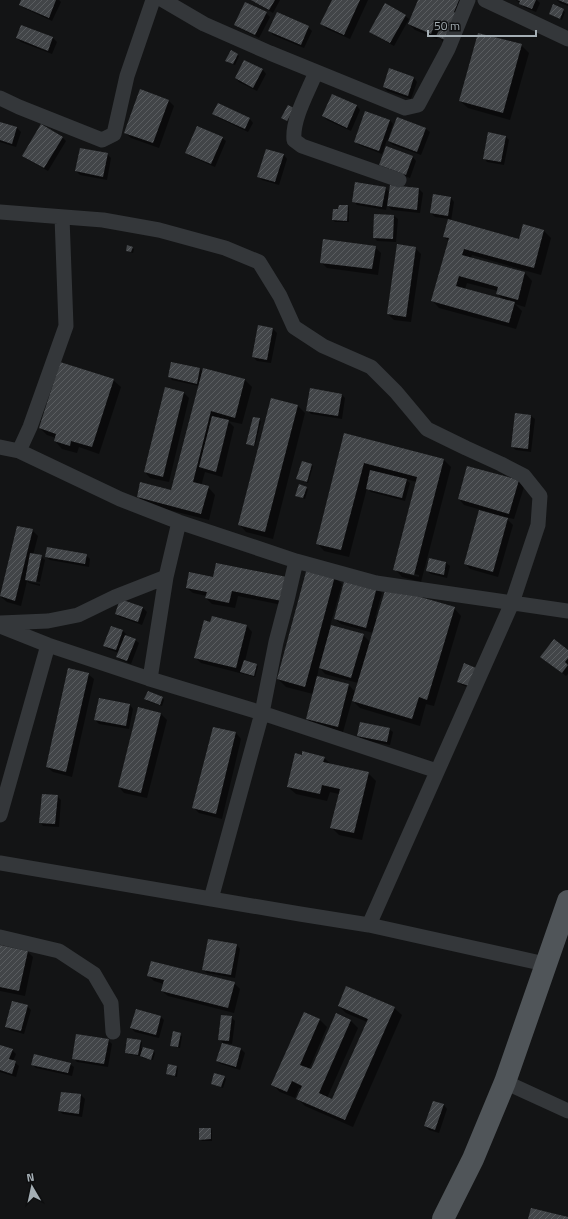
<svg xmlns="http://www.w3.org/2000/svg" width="568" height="1219" font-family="'Titillium Web',sans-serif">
<defs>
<pattern id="building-hatch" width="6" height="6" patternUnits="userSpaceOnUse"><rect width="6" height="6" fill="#424548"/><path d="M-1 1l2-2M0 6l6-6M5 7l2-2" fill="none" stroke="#5a5d60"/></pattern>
</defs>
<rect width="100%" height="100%" fill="#131415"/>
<path fill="#0007" fill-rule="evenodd" d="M22,0H59L61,2L52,21L24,8L20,5Z
M251,0H280L273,13Z
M333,0H368L350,39L327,29L322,24Z
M419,0H463L443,42L438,36L437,39L415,30L409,24Z
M516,0H537L540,3L536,12L524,7Z
M557,0H568V6L560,3Z
M553,6L565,12L562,20L550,14Z
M266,13L270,17L259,38L239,28L235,25Z
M405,16L409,19L394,46L374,35L370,32Z
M22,26L53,38L57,42L52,54L21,42L17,38Z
M308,27L312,31L304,48L273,35L270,31Z
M521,45L529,53L510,120L468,108L460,101Z
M237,55L239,56L235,65L228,62Z
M245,61L263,70L266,74L257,91L239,82L236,78Z
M390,70L414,78L417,82L411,99L387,91L384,87Z
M333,95L357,106L360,110L351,131L327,120L323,116Z
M168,100L174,106L159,148L131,138L125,132Z
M218,104L250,119L253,123L248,132L217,117L214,114Z
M398,118L426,129L430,132L421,155L393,145L387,140L382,154L359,145L355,141L390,120L393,124L389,136L390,137Z
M0,123L17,128L21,132L16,147L0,142Z
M62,137L66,141L48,171L27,159L24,156Z
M506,137L509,140L504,165L487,162L484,158Z
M222,138L226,141L215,167L190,156L187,153Z
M387,148L413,157L416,161L410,178L384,168Z
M107,154L111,158L107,180L80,175L76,171Z
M284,155L287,159L279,185L262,180L259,177Z
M385,188L390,193L419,189L423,193L420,213L392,210L387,205L386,210L357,205L353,201Z
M451,198L454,202L451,221L520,240L544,231L551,238L541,275L472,255L471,258L525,273L532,281L525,307L515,304L522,311L516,329L439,308L432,300L449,241L444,237L449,219L435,217L431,213ZM467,283L498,291L497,293L504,300L465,289Z
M348,206L349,208V222H335L333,220L339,210Z
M394,216L398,219L396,242L377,241L374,237Z
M375,247L381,253L378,275L327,268L321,262Z
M132,248L134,249L133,253L127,251Z
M415,248L421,254L411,322L394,320L388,314Z
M259,326L273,329L277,333L271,363L257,361L253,357Z
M172,363L200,369L203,372L245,380L252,387L242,424L228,421L234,427L222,477L205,472L201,486L208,487L215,495L209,520L145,504L138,497L172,491L199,386L172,380L169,376Z
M113,380L121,387L99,454L79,447L77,453L62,449L55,441L56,438L47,435L40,428Z
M184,393L189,398L169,482L150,478L145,472Z
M342,395L345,398L342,419L311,414L307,410Z
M298,406L305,413L273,539L246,532L239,524Z
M531,416L535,419L531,452L516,450L512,447Z
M254,418L261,421L255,446L248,443Z
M345,435L444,460L451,467L421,582L402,577L395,569L417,482L405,479L410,483L405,501L371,492L367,488L349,557L324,551L317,543ZM402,571L419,575V577L402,573Z
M302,462L313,466L308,483L297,479Z
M518,481L524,487L514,519L505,517L513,525L498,577L470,569L465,563L492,513L464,505L459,499Z
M306,488L308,489L305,499L296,495Z
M18,527L32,530L38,536L33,555L41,556L45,560L40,582L29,580V582L40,584V586L29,583L27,581L21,606L7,602L1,597Z
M86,555L90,559L89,567L50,560L46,557Z
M446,563L450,566L447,578L431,574L427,571Z
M334,576L342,584L330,626L363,635L370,642L373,633L341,624L335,619L377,588L382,593L375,618L454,608L461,616L434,706L426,704L420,726L360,708L352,700L343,732L312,724L307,719L313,694L286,687L278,679ZM319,667L325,674L358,683L355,692L349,685L317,677Z
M286,578L287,606L238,596L235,608L212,604L206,598L207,596L193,593L187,588L214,579Z
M121,600L143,608L147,612L142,625L120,617L116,614Z
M211,623L247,626L252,632L245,661L258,666L255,677L201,663L195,657Z
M111,627L123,631L127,635L126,636L135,640L139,643L131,664L121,660L117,657L119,653L108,649L105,646Z
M568,651V674L566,676L542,657Z
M465,664L473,689L462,685L458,682Z
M88,674L94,679L72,777L53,772L47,767Z
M148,692L163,698L164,700L162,706L147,701L146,699Z
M130,705L133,709L129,729L99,724L95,720Z
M138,708L161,714L167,720L147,798L124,793L119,787Z
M213,728L236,733L241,739L222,819L199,813L194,808Z
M389,729L393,732L390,745L362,740L358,736Z
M303,756L324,758L331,764L368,773L376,781L362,840L339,835L331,827L339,794L330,792L327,801L296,794L288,787Z
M57,796L61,800L59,827L43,826L40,822Z
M237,945L240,949L235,978L207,973L203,970Z
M0,946L28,952L33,957L25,996L0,991Z
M148,975L234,983L240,989L234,1013L168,996L162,991L164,984L154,981Z
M27,1006L31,1010L24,1034L10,1030L6,1026Z
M339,1006L394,1008L402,1015L353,1127L305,1106L297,1098L302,1089L299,1088L295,1098L280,1092L273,1085L320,1020L327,1027L309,1069L311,1071L351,1021L358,1028L327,1098L333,1100L367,1022L346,1013Z
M160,1016L164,1020L159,1038L135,1032L131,1028Z
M231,1017L235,1021L232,1044L224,1043V1044L241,1049L245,1053L240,1070L221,1064L217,1061L223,1043L219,1039Z
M173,1033L182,1036L180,1048L171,1045Z
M128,1039L141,1041L142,1043L141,1048L153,1051L155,1053L153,1060L143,1058L140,1055V1056L127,1054L126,1053Z
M108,1040L112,1044L108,1067L77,1062L73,1058Z
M0,1046L12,1050L16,1054L13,1061L19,1066L16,1077L0,1072Z
M70,1064L74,1067L72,1076L36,1068L33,1065Z
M177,1067L178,1068L177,1077L168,1074Z
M224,1077L226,1079L223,1088L212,1084Z
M81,1095L85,1099L82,1117L63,1114L59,1111Z
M434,1102L444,1105L447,1109L439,1133L429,1130L425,1126Z
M211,1129L212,1131V1141H202L200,1139Z"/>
<path fill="url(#building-hatch)" d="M21,0H56L49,18L19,5Z
M251,0H275L269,10Z
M332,0H360L344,35L320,24Z
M418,0H459L454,12L457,14L445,40L436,36L441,26L435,24L431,34L408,24Z
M517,0H536L532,9L519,4L520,1Z
M558,0H568V4Z
M245,2L267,12L255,35L234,25Z
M385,3L406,15L390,43L369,32Z
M553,4L564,9L560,19L549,14Z
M277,12L309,26L301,45L268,31Z
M21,25L53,37L48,51L16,38Z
M478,33L522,44L503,113L459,101Z
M231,50L238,54L233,64L225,61Z
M244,60L263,69L253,88L235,78Z
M389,68L414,77L408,96L383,87Z
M140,89L169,100L153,143L124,133Z
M332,94L357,105L347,128L322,116Z
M218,103L250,118L245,129L212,114Z
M288,105L294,108L287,121L281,118Z
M365,111L390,120L379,151L354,142Z
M397,117L426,128L417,152L388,141Z
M0,122L17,127L12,144L0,140Z
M41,124L63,137L44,168L22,156Z
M197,126L223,137L211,164L185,153Z
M488,132L506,136L501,162L483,159Z
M386,146L413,156L406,175L379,165Z
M80,148L108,153L103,177L75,171Z
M266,149L284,154L275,182L257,177Z
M355,182L386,187L382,207L352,202Z
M390,185L419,188L417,210L387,206Z
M433,194L451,197L448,216L430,213Z
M339,205H348L347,221L332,220L333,209H338Z
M374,214L394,215L393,239L373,238Z
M448,219L519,239L523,224L544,230L534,268L464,249L462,255L525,272L518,300L496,294L498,287L459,276L456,286L515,302L509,323L431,301L449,238L443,237Z
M323,239L376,246L372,269L320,263Z
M397,244L416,247L406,317L387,314Z
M127,245L133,247L131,252L126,251Z
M258,325L273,328L267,360L252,357Z
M60,362L114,379L92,447L71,441L70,446L54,441L56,434L39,428Z
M171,362L200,368L197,384L168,377Z
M203,368L245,379L235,418L211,411L193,482L209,486L201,514L137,497L140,482L171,490Z
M165,387L184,392L163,477L144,472Z
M310,388L342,394L338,416L306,411Z
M271,398L298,405L265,532L238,525Z
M515,413L531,415L528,449L511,447Z
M212,416L229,420L216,472L199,467Z
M253,417L260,418L254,446L246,444Z
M344,433L444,459L414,575L393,570L417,477L364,463L341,550L316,544Z
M302,461L312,464L307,482L296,479Z
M467,466L519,480L509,514L458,499Z
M370,470L407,479L402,498L366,489Z
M299,484L307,487L303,498L295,496Z
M479,510L508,518L493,572L464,564Z
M17,526L33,529L15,601L0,596Z
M47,547L87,554L85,564L45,557Z
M30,553L42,555L36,582L25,580Z
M429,558L446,562L444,575L426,571Z
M216,563L287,577L282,601L232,591L229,603L205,598L207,592L186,588L189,572L213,577Z
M307,568L335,576L305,687L277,679Z
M345,578L377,587L366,628L334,619Z
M386,587L455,607L427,700L419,697L412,719L352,701Z
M120,599L143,607L138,622L115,614Z
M212,616L247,625L236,668L194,658L204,620L210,622Z
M331,625L364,634L351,678L319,668Z
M111,626L123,630L116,650L103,646Z
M125,635L136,639L127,661L116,657Z
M554,639L568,650V658L565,662L568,665L562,673L540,657Z
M244,660L257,664L254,676L240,672Z
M464,663L476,668L469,686L457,682Z
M68,668L89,673L66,772L46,767Z
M317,676L349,684L338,727L306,719Z
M148,691L163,697L160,705L144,699Z
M99,698L130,704L126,726L94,720Z
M138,707L161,713L141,793L118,787Z
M360,722L390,728L387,742L357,736Z
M213,727L236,732L216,814L192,808Z
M302,751L325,757L323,762L369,772L354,833L330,828L340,789L322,785L320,794L287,787L295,753L302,755Z
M42,794L58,795L55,824L39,823Z
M208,939L237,944L231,975L202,970Z
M0,945L28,951L19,991L0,987Z
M151,961L235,982L228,1008L161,991L164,980L147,976Z
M346,986L395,1007L345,1120L296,1099L302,1086L292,1081L287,1092L271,1085L304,1012L320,1019L300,1065L311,1069L336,1013L351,1020L319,1093L332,1099L368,1019L338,1006Z
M12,1001L28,1005L21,1031L5,1027Z
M136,1009L161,1016L156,1035L130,1028Z
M221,1015L232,1016L229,1041L218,1040Z
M173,1031L181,1033L178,1047L170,1046Z
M76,1034L109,1039L104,1064L72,1059Z
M127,1038L141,1040L138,1055L125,1053Z
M222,1043L241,1048L236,1067L216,1061Z
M0,1045L13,1049L9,1059L16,1061L12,1074L0,1070Z
M143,1047L154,1050L151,1060L140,1056Z
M34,1054L71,1063L68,1073L31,1065Z
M168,1064L177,1066L175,1076L166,1074Z
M214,1073L225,1076L221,1087L211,1084Z
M61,1092L81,1094L79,1114L58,1111Z
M433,1101L444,1104L435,1130L424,1126Z
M199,1128H211V1139L199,1140Z
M531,1208L568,1217V1219H528Z"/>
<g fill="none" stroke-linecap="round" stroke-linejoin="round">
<path stroke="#34373a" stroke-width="15" d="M163,0L204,24L270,53L405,108L418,105L448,49L468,0
M485,0L568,39
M316,72C308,92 292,119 294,140L302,146L399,180
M0,98L19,107L102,140L114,134L127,76L153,0
M0,212L103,220L159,230L225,248L259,262L280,296L294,327L323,346L371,367L396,392L427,429L466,448L501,464L524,476L540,496L538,525L512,603L369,925
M0,447L19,451L120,499L179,522L296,561L376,583L568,611
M19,451L30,427L66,326L62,217
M0,623L48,621L78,615L115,597L166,577
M0,626L48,645L150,679L262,713L437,771
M150,679L166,577L179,522
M0,815L48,645
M0,863L300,914L369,925L545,964
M211,899L262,713L276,642L287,600L296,561
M0,937L59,951L94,974L111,1003L113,1032
M505,1082L568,1111"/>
<path stroke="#505559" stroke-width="22" d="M443,1219L473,1159L505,1082L568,901"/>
</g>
<g transform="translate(32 1187) rotate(351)" stroke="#0e0f10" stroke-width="3" paint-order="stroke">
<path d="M0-3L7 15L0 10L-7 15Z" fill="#a5afb5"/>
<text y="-6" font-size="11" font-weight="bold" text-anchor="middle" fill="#a5afb5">N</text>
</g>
<path d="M428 30v6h108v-6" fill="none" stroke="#a5afb5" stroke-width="2"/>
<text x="434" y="30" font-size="12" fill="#a5afb5" stroke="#0e0f10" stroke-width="3" paint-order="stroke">50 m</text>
</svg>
